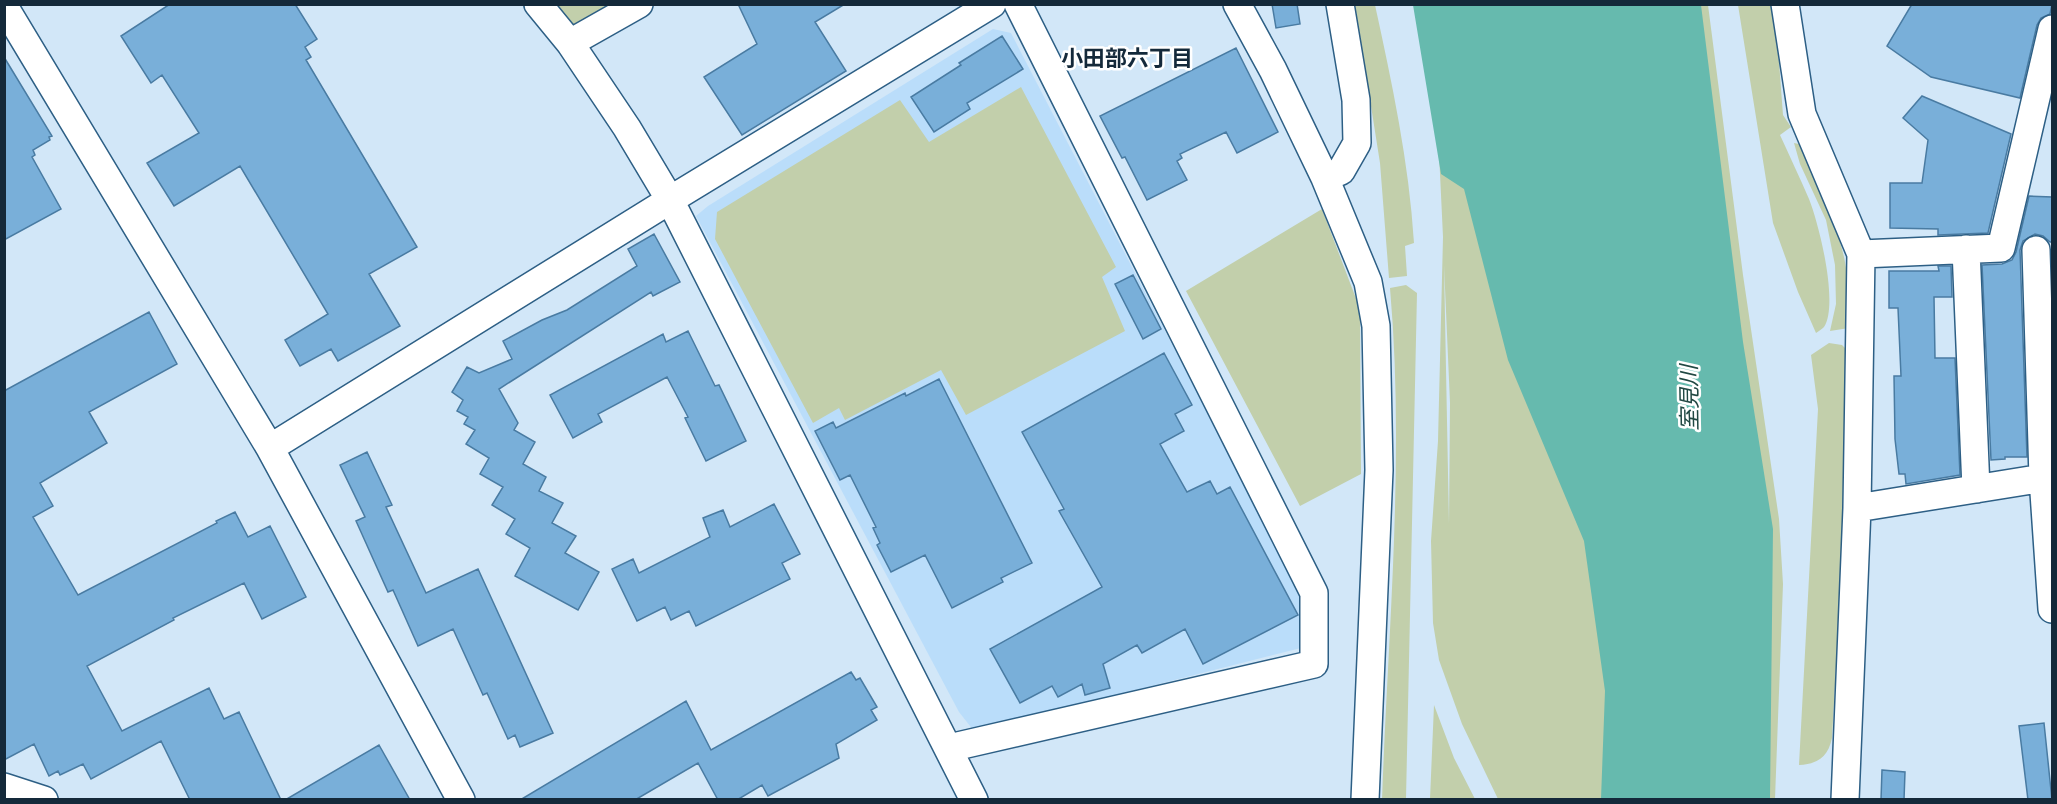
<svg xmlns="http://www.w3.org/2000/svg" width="2057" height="804" font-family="'Titillium Web','Noto Sans JP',sans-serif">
<rect width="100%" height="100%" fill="#d2e7f8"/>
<path fill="#baddfa" d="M993,29L1011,33L1301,594V648L974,731L959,712L696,216L708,206Z"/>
<path fill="#c2cfab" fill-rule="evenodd" d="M538,5H639L570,43Z
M1355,5H1375C1392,83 1409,162 1414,243L1405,246L1407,276L1389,278L1380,163Z
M1685,5H1708L1743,275L1779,519L1783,584L1775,799H1766Z
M1738,5H1771L1779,62L1783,115L1791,127L1780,135C1790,157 1800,178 1809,199C1819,224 1839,304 1824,327C1822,329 1819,331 1816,333L1798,292L1773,223Z
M1021,87L1116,267L1102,277L1125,331L966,415L941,370L845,420L839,408L813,423L715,239L717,212L900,100L929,142Z
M1436,89L1590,533L1616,688L1612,799H1498L1462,724L1439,660L1433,623L1431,541L1438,441L1443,237ZM1444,265L1450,403L1449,525V524Z
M1794,143L1799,144C1814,180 1838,224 1845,262C1849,284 1849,306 1849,328L1830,331L1836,304L1835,265L1826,220L1800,164Z
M1322,209L1360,309L1361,474L1300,506L1186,291Z
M1406,285L1417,293L1406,799L1382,800C1388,629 1405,458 1390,288Z
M1829,343L1842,345L1849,352L1844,521L1832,738C1828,757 1818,764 1799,765L1818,409L1811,355Z
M1434,705L1454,758L1475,799H1430Z"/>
<path fill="#66baae" d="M1413,5H1701L1743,342L1773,529L1770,799H1601L1605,691L1584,541L1508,360L1464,189L1441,174Z"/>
<path fill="#79afd9" stroke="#497ba2" stroke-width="1.5" d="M170,4H295L317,39L305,47L311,57L306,60L417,247L369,274L400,326L338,361L331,349L300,366L285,340L328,314L240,166L174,206L147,163L199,133L162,75L151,83L121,36Z
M738,4H845L815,22L846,71L742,135L704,77L757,44Z
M1272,4H1297L1300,24L1276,28Z
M1912,4H2052L2050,14L2041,18L2037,25L2020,98L1931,77L1887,46Z
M1002,36L1023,69L967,103L970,109L934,132L911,97L961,65L959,63Z
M1236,48L1278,132L1237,153L1226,132L1180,154L1182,158L1177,161L1187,180L1147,200L1125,157L1122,158L1100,116Z
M4,57L52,136L49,137L50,140L33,150L35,155L32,157L61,209L4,240Z
M1922,96L2011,134L1988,233L1938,235V229L1890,228V183H1922L1928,140L1903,118Z
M2029,196L2052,197V242H2050L2043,236L2035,234L2023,241L2020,250L2027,457H2005V459L1991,460L1982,265L2002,264L2012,260L2016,252Z
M654,234L680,282L653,296L651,292L499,389L518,423L514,430L535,442L523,464L546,477L539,491L563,503L552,523L576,536L565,553L599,572L578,610L515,576L530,548L506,534L515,519L492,505L503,487L480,474L489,458L466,444L475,430L464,424L468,417L457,411L463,400L452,392L467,367L479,373L512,359L503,341L542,320L567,310L637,266L628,249Z
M1938,266H1951L1952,297H1934L1935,358H1955L1960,475L1906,484L1905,474H1899L1895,439L1894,376H1901L1898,308H1889V271H1939Z
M1133,275L1161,329L1143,339L1115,284Z
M149,312L177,364L89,412L107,443L40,483L53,506L33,517L78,595L217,523L216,521L235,512L248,537L270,526L306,597L262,619L244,583L173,618L174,620L87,666L122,731L209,688L224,719L239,712L281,800H190L161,741L91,779L83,764L60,775L58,771L49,776L34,744L4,760V391Z
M688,331L715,386L719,385L746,441L706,461L685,418L688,417L667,377L598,414L602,422L573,438L550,395L663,334L666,342Z
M1164,353L1192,405L1175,414L1184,431L1160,444L1187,492L1210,481L1217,494L1230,487L1298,615L1203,664L1185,629L1142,653L1137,645L1103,664L1110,688L1085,695L1082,684L1058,697L1052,686L1020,703L990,649L1102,587L1059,511L1064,509L1022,432Z
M939,379L1032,563L1001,578L1003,582L952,608L925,555L891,572L877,545L880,543L873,528L876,527L850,475L840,480L815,431L833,422L836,428L905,393L906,396Z
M367,452L392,505L386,507L426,593L478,569L553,733L520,747L515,735L508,739L487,693L483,695L453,629L418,646L393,590L388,592L356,521L365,517L340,465Z
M774,504L800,554L782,563L790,579L696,626L689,611L671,620L665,607L637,621L612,569L633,559L639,573L710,537L703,518L723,510L730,527Z
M851,672L856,680L860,678L877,707L871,710L877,720L836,744L839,758L768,796L762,785L737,800H718L698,763L635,800H520L686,701L711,750Z
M2044,723L2052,800H2028L2019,726Z
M379,745L410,800H285Z
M1882,770L1905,772L1904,800H1881Z"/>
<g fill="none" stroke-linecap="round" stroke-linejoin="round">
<defs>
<path id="minor" d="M538,4L570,43L627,128L670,200L974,800
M1237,4L1273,70L1325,178
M1340,4L1356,100L1357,143L1341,171L1325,178L1368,282L1376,326L1379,470L1365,800
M1785,4L1802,114L1861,254L1857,508L1845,800
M4,6L270,448L461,800
M570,43L639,4
M1966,249L1976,489
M1861,254L2001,248L2052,29
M270,448L670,200L992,4
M2043,478L2052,609
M1857,508L2043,478L2036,250
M949,748L1314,664V593L1018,4
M4,787L44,800"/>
</defs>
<use href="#minor" stroke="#2d5f85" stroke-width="30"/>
<use href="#minor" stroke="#fff" stroke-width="27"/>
</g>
<g text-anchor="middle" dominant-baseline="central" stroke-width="5" stroke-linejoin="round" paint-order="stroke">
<g font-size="22" font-weight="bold" fill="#14293a" stroke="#fff">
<text x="1127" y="58">小田部六丁目</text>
</g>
<g font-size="22" font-style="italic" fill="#214843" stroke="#fff">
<text transform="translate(1689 398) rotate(-91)">室見川</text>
</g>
</g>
<rect width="2057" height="804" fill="none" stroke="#14293a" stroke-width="12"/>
</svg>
